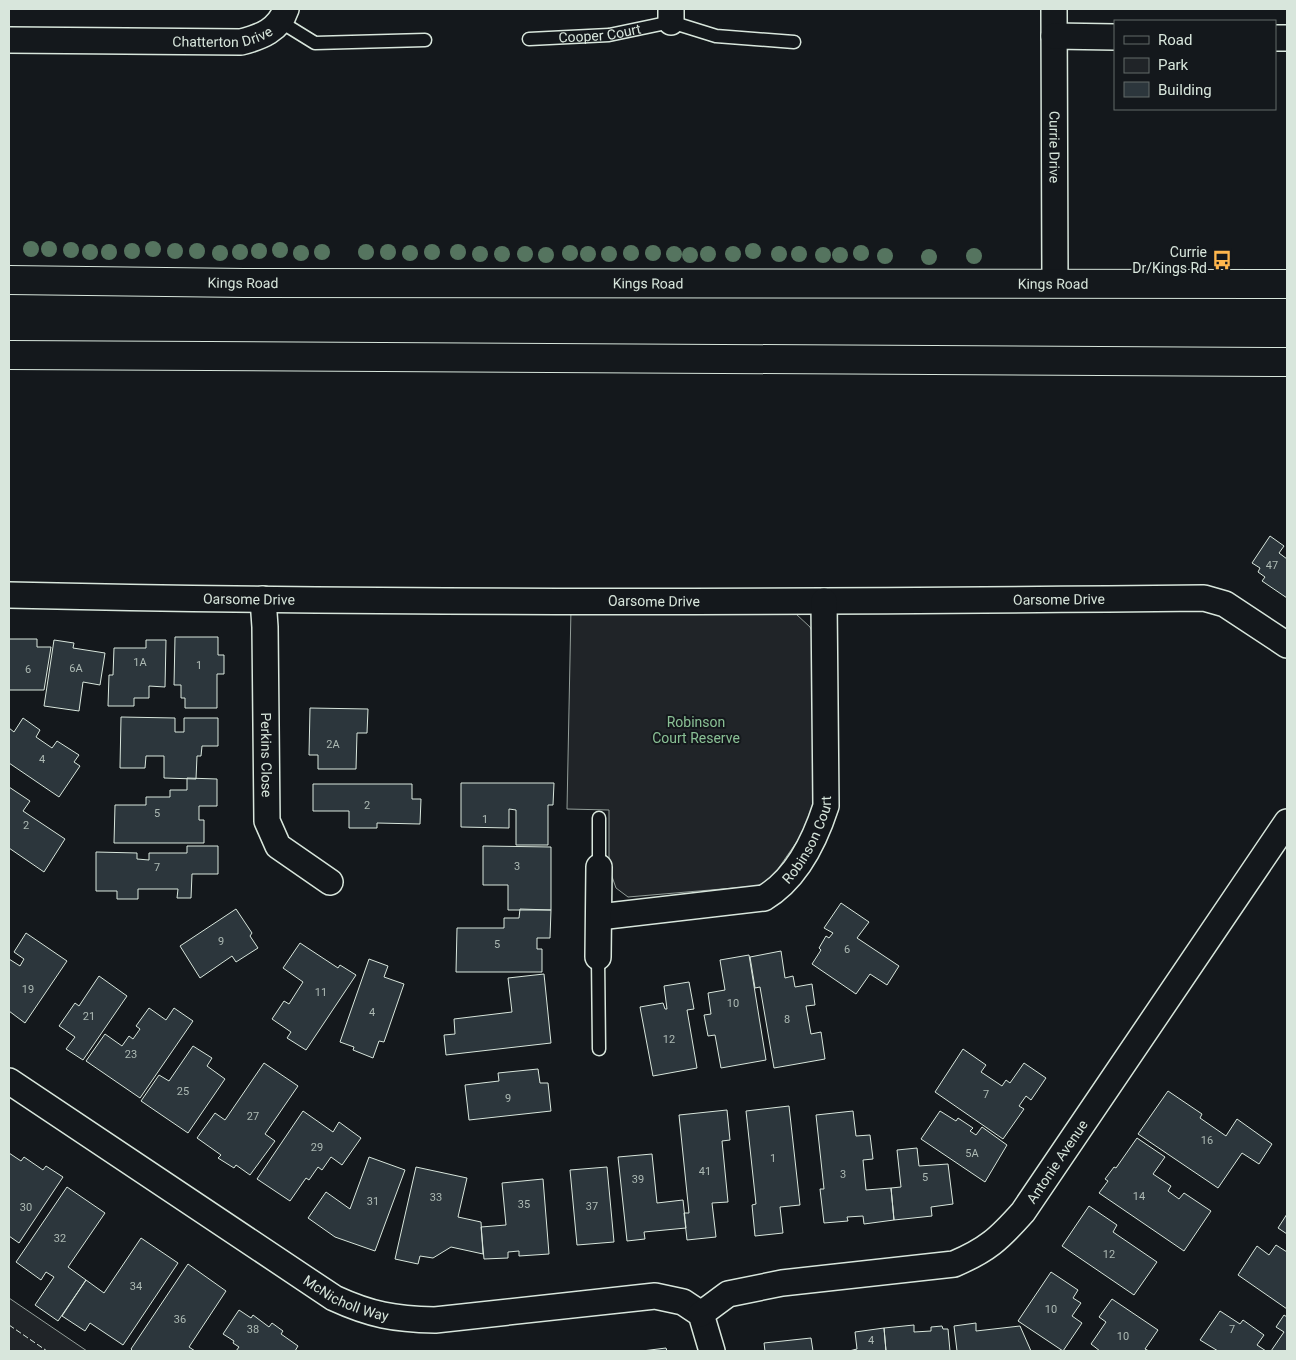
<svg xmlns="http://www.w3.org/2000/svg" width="1296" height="1360" font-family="Roboto,sans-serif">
<rect width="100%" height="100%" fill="#14181c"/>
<path fill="#202428" stroke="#939e99" d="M571,608L796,614L810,627L817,641L814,808L807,827L771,879L757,886L628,897L616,888L609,868V810L567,809Z
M9,1298L87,1351H9Z"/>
<path fill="#2c363c" stroke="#d8e6dc" d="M1270,536L1284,546L1279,553L1287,559V598L1262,581L1265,577L1258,572L1260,568L1252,563Z
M175,637H218V655H224V674H217V708H185V698H181V685H174Z
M9,639H37V647H51L44,690H9Z
M54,640L74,643L73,648L105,653L100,685L83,682L79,711L44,706Z
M146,640H166L165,687L149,686V698H134V706H108L109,675H113L114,648H146Z
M310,708L368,709L367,733H357L356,769H318V755H309Z
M121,717L175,718V732H184V718H218V746H202L201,756H197L196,779L164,778V756H146L145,768H120Z
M23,718L40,730L36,737L52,748L57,741L79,755L74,762L80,766L59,797L9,763V728L14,732Z
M187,778L217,779V806H199V820H204V843H114L115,805H146V797H170V790H187Z
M461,783H554L553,805H548V845H516V810L509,809V828L461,827Z
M313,784H412V799H421L420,824L377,823V828H349V811H313Z
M9,787L30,801L23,811L65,839L44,872L9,848Z
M187,846H218V874H192L191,898H177L178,889H138V899H117V891H96V852L137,853V859L149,860V853H187Z
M483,846L551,847V910H508V885H483Z
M841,903L869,922L857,938L899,966L887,985L870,974L856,994L812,964L821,950L819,948L826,936L829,938L833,933L824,928Z
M236,909L252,933L250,936L258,948L236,962L232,956L200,978L180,946Z
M520,909L551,910L550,938H537V949H542V972H456L457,928H504V918H519Z
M26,933L67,961L25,1023L9,1011V959L20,966L24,959L14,952Z
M300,943L338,968L340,965L356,975L306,1050L287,1038L291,1032L272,1019L284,1001L289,1004L303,982L283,968Z
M781,951L785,978L793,976L795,987L812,984L815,1005L806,1006L811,1034L821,1032L825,1059L774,1068L760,987L755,988L750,957Z
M749,955L766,1060L721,1068L715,1035L708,1036L704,1015L711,1014L708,993L725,990L720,960Z
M369,959L388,966L384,977L404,984L384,1042L379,1041L373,1058L353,1050L354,1047L340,1042Z
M544,974L551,1043L446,1055L444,1035L455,1034L454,1019L512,1012L508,978Z
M99,976L127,996L83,1060L66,1049L75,1037L59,1026L75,1003L79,1006Z
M689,982L694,1009L687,1010L697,1068L653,1076L640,1007L663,1003L665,1009H667L664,986Z
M149,1008L166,1020L174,1008L193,1021L140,1098L86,1061L105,1034L122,1046L129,1036L133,1039L140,1029L136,1026Z
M193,1046L212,1058L207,1066L225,1079L188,1133L141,1101L159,1075L169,1081Z
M963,1049L986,1065L981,1072L1002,1086L1006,1080L1010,1083L1024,1063L1046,1078L1031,1100L1026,1096L1019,1106L1024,1109L1003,1139L935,1092Z
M264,1063L298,1086L265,1134L275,1141L250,1175L236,1165L234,1168L218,1158L221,1155L197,1138L215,1113L225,1120Z
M538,1069L540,1083H548L551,1111L469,1120L465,1085L499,1081L498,1073Z
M1168,1091L1202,1114L1200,1118L1226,1136L1237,1119L1272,1144L1259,1164L1242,1153L1218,1188L1138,1134Z
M789,1106L800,1205L780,1207L783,1233L755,1236L752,1205L756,1204L746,1111Z
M727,1110L730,1140L722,1141L728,1202L712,1203L716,1237L687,1240L684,1213H689L679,1115Z
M303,1111L333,1132L339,1122L361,1138L342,1165L331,1157L322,1170L318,1167L309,1180L306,1178L290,1201L257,1179Z
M853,1111L856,1136L870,1135L873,1159L863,1160L866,1190L891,1188L894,1220L864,1224L863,1216L847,1217L848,1221L824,1223L820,1189H824L816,1115Z
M940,1111L956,1121L958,1118L973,1128L970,1131L976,1135L982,1127L1007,1145L985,1182L921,1139Z
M1137,1138L1165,1157L1153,1174L1171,1186L1168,1191L1179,1199L1184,1193L1211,1211L1184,1251L1099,1193L1108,1181L1105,1179L1114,1167L1116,1168Z
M917,1148L919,1166L948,1164L953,1204L931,1207L932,1216L894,1220L891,1188L901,1187L897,1150Z
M9,1153L21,1161L24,1157L43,1170L46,1166L63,1177L19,1243L9,1236Z
M652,1154L657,1203L683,1200L686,1228L644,1232L645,1239L627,1241L618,1157Z
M369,1157L405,1170L375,1251L335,1237L308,1218L326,1192L350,1209Z
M416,1167L467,1178L458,1217L481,1222L483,1254L451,1247L433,1258L420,1256L418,1264L395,1259Z
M607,1167L614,1242L577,1245L570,1170Z
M543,1179L549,1254L519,1256V1251L508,1252V1258L484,1259L481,1227L506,1225L502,1183Z
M67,1187L105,1213L68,1267L86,1280L58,1321L35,1305L54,1277L46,1272L41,1280L16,1262Z
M1089,1206L1117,1225L1113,1232L1157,1262L1134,1295L1062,1246Z
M1287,1214V1234L1278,1228Z
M141,1238L178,1263L123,1345L90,1323L85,1331L62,1316L86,1280L104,1293Z
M1276,1245L1287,1252V1309L1238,1275L1257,1246L1269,1255Z
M188,1264L226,1291L189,1347L195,1351H133L131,1349Z
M1051,1272L1078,1290L1073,1298L1081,1303L1072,1316L1082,1323L1063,1351L1018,1321Z
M1112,1299L1158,1330L1145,1349L1149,1351H1100L1091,1344L1106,1322L1099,1317Z
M239,1310L251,1318L253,1315L269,1327L272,1323L283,1331L281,1334L298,1346L295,1351H236L239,1347L233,1343L234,1341L223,1334Z
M1220,1311L1240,1324L1243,1320L1264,1335L1257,1345L1266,1351H1218L1200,1340Z
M1284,1315L1287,1317V1351H1271L1284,1332L1276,1327Z
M976,1323V1331L1020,1326L1031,1351H957L954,1326Z
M914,1325V1332L931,1331V1327L942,1326L943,1329H948L950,1351H886L884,1328Z
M884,1328L886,1351H849L857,1349L855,1332Z
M811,1338L813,1351H765L764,1343Z
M666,1348L667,1351H642Z"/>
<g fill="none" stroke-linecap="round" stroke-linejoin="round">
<defs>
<g id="service">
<path d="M281,22L315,43L425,40"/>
<path id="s1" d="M529,39L609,35L671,22L716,36L794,42"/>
<path d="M599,867V818"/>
<path d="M598,957L599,1049"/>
</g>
<g id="minor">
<path d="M671,9V22"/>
<path id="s2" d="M1054,9L1055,284"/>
<path d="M1054,36L1115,37"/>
<path d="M1275,38H1287"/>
<path id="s3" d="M9,40L241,42C261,37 279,30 286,9"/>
<path id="s4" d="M9,595C407,604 806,602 1204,598L1225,604L1287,645"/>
<path id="s5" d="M263,599L265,627L267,821L278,846L330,882"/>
<path id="s6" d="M599,917L764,898C796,879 815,840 826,806L824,601"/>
<path d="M598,957L599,867"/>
<path id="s7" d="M9,1081L334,1298C371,1315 394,1319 435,1320L655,1296L683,1302L701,1314L712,1351"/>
<path id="s8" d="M701,1314L728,1294L782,1283L954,1264C987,1250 999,1239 1023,1212L1287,822"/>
</g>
<g id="primary">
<path id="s9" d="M9,280L244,283L1287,284"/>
<path d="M9,355L1287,362"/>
</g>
</defs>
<use href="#service" stroke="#d8e6dc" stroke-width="15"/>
<use href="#minor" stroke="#d8e6dc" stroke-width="28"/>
<use href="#primary" stroke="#d8e6dc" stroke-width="30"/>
<use href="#service" stroke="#14181c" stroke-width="12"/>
<use href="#minor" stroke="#14181c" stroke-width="25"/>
<use href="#primary" stroke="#14181c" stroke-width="28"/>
<path stroke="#d8e6dc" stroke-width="1" stroke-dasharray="6 2.5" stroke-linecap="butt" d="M9,1325L47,1351"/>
</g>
<g fill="#55745f">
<circle cx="31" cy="249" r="8"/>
<circle cx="49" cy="249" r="8"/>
<circle cx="153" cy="249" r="8"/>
<circle cx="71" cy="250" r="8"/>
<circle cx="280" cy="250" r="8"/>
<circle cx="132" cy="251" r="8"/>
<circle cx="175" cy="251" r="8"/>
<circle cx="197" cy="251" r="8"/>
<circle cx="259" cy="251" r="8"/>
<circle cx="753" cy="251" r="8"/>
<circle cx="90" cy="252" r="8"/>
<circle cx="109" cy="252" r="8"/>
<circle cx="240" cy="252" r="8"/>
<circle cx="322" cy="252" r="8"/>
<circle cx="366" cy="252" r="8"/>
<circle cx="388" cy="252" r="8"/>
<circle cx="432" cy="252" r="8"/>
<circle cx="458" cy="252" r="8"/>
<circle cx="220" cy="253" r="8"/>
<circle cx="301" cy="253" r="8"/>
<circle cx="410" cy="253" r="8"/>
<circle cx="570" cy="253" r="8"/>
<circle cx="631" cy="253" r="8"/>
<circle cx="653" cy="253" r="8"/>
<circle cx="861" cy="253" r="8"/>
<circle cx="480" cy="254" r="8"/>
<circle cx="502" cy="254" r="8"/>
<circle cx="525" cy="254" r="8"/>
<circle cx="588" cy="254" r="8"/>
<circle cx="609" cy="254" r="8"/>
<circle cx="674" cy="254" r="8"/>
<circle cx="708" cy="254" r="8"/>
<circle cx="733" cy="254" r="8"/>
<circle cx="779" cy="254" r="8"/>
<circle cx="799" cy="254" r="8"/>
<circle cx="546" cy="255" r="8"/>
<circle cx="690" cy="255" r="8"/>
<circle cx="823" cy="255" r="8"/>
<circle cx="840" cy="255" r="8"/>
<circle cx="885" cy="256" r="8"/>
<circle cx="974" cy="256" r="8"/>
<circle cx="929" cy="257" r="8"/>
</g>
<defs>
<symbol id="bus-bare" viewBox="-9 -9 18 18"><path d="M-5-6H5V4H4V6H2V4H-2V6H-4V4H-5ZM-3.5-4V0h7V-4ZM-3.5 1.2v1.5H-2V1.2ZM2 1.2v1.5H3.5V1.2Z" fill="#ffb74d" stroke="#14181c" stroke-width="2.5" paint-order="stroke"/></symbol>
</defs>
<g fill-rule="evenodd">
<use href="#bus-bare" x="1208" y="246" width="28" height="28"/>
</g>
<g text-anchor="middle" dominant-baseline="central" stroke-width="4" stroke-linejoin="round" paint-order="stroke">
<g font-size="11" fill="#adbab4">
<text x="1272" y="565">47</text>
<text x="140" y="662">1A</text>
<text x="199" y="665">1</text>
<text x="76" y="668">6A</text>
<text x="28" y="669">6</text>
<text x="333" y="744">2A</text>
<text x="42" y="759">4</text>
<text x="367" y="805">2</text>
<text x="157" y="813">5</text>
<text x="485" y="819">1</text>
<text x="26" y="825">2</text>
<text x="517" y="866">3</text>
<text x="157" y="867">7</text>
<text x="221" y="941">9</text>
<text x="497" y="944">5</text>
<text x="847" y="949">6</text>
<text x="28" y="989">19</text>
<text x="321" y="992">11</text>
<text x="733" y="1003">10</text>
<text x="372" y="1012">4</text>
<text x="89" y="1016">21</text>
<text x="787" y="1019">8</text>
<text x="669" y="1039">12</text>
<text x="131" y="1054">23</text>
<text x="183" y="1091">25</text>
<text x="986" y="1094">7</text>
<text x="508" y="1098">9</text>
<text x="253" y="1116">27</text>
<text x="1207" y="1140">16</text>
<text x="317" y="1147">29</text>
<text x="972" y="1153">5A</text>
<text x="773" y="1158">1</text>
<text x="705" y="1171">41</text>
<text x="843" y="1174">3</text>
<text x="925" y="1177">5</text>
<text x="638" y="1179">39</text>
<text x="1139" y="1196">14</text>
<text x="436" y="1197">33</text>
<text x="373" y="1201">31</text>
<text x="524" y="1204">35</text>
<text x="592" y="1206">37</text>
<text x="26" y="1207">30</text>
<text x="60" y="1238">32</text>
<text x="1109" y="1254">12</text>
<text x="136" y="1286">34</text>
<text x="1051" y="1309">10</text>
<text x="180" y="1319">36</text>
<text x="253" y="1329">38</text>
<text x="1232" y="1329">7</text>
<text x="1123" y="1336">10</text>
<text x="871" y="1340">4</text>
</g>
<g font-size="14" fill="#d8e6dc" stroke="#14181c">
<text stroke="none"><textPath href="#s1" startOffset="71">Cooper Court</textPath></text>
<text stroke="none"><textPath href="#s3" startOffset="214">Chatterton Drive</textPath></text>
<text stroke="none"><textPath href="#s2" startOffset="138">Currie Drive</textPath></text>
<text stroke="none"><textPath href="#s9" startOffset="234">Kings Road</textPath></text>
<text stroke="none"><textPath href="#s9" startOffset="639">Kings Road</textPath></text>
<text stroke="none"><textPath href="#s9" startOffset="1044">Kings Road</textPath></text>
<text stroke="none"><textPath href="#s4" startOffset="240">Oarsome Drive</textPath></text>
<text stroke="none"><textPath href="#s4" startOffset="1050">Oarsome Drive</textPath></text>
<text stroke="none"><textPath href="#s4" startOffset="645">Oarsome Drive</textPath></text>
<text stroke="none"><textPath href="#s5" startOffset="156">Perkins Close</textPath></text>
<text stroke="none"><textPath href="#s6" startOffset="241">Robinson Court</textPath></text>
<text stroke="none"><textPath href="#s8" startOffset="410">Antonie Avenue</textPath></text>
<text stroke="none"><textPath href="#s7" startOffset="402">McNicholl Way</textPath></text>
</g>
<g font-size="14" fill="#d8e6dc" stroke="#14181c" text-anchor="end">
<text x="1207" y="252">Currie<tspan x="1207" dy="16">Dr/Kings Rd</tspan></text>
</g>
<g font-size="14" fill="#8ac095" stroke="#14181c">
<text x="696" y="722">Robinson<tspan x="696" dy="16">Court Reserve</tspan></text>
</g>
</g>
<rect width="1296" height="1360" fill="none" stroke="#d8e6dc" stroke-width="20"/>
<rect x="1114" y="20" width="162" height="90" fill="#14181c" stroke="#626a69"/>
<rect x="1124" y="36" width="25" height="8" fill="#14181c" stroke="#626a69"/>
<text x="1158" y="45" font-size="15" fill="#d8e6dc">Road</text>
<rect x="1124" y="58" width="25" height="15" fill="#202428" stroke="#626a69"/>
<text x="1158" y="70" font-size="15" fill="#d8e6dc">Park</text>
<rect x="1124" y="82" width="25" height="15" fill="#2c363c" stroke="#626a69"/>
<text x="1158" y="95" font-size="15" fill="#d8e6dc">Building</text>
</svg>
